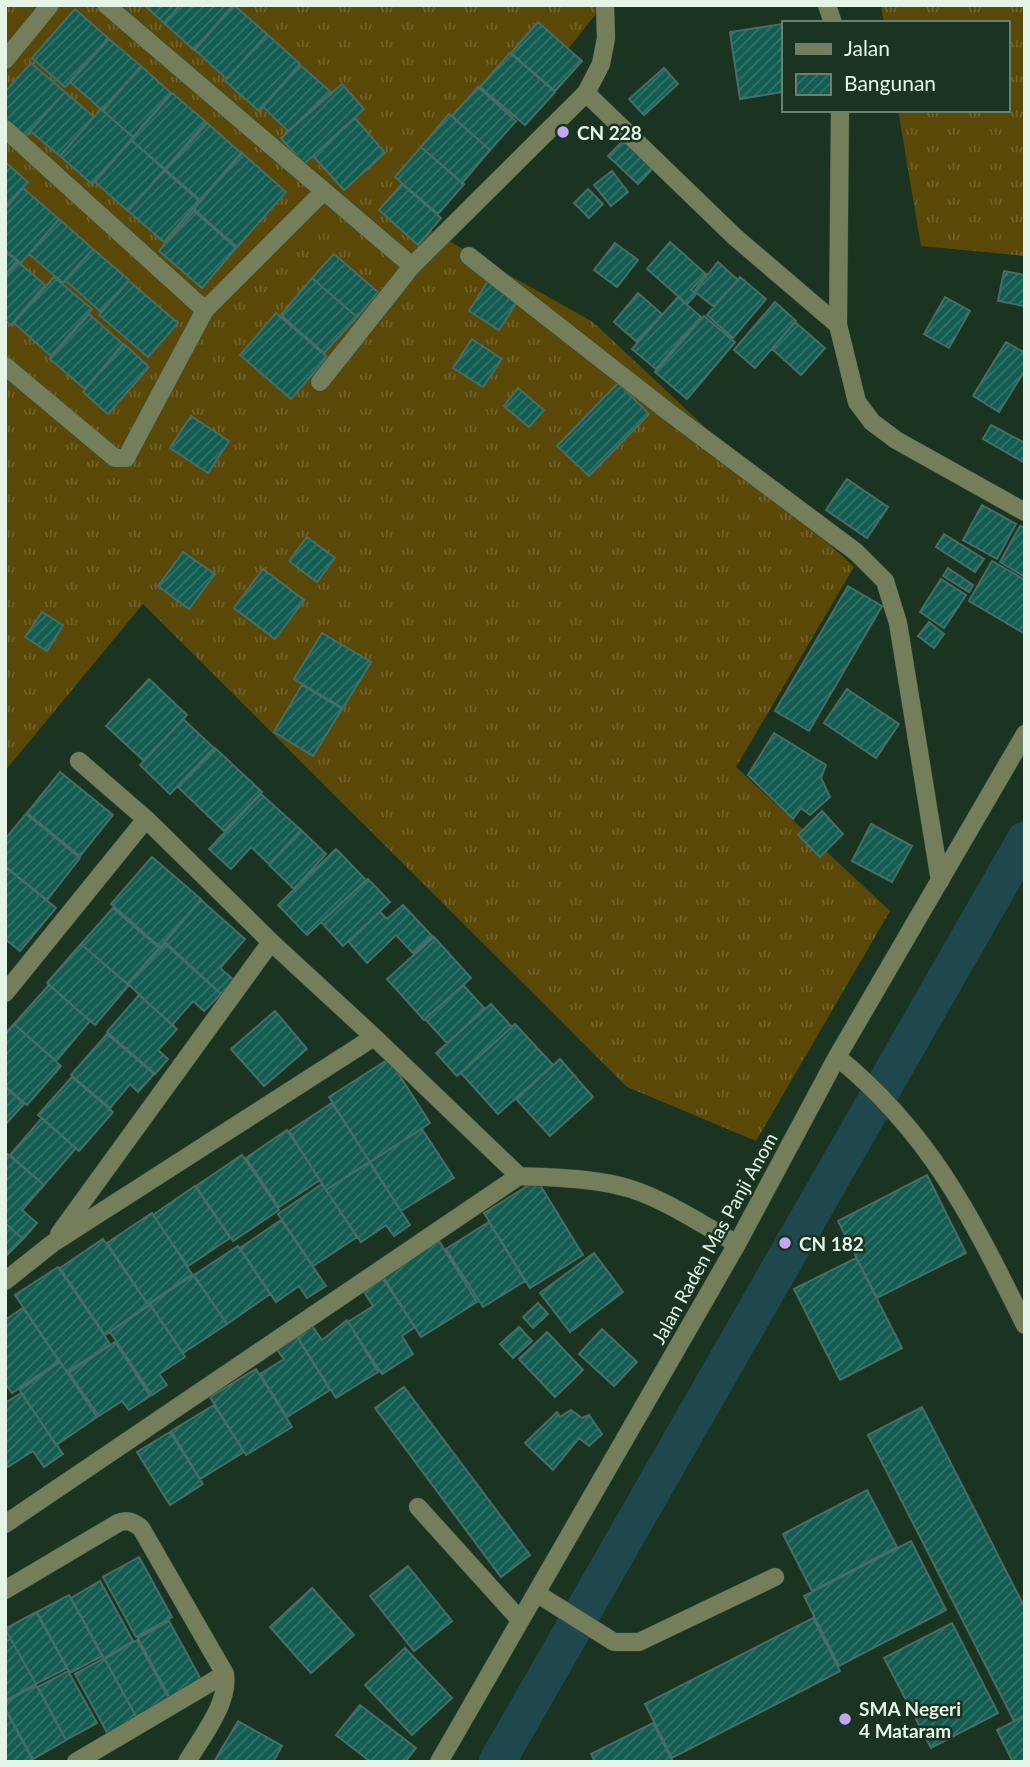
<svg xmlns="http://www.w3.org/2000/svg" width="1030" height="1767" font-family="Lato,sans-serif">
<defs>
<pattern id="grass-tufts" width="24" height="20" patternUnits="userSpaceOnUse" patternTransform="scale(1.75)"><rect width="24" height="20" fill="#5a4808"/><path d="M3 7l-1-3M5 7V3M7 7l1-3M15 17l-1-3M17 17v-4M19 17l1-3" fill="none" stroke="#72632c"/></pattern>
<pattern id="building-hatch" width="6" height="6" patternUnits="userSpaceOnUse" patternTransform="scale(1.75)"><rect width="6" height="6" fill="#125c51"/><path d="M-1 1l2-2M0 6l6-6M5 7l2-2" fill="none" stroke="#34746a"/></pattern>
</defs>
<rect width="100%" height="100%" fill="#1a3421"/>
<path fill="url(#grass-tufts)" d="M5,5H603L426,228L593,322L854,567L736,767L890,911L756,1141L627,1087L143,604L5,771Z
M881,5H1025V256L921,246L898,110H1007V23H884Z"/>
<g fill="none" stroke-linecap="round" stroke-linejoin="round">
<path stroke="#1e474e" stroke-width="37" d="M497,1762L1025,840"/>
</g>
<path fill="url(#building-hatch)" stroke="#466e66" stroke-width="2" d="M144,5H180L164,23Z
M180,5H233L194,50L164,23Z
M234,5L267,34L227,79L195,50Z
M75,9L108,38L65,87L32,58Z
M538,22L582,61L555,91L511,53Z
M783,24V92L740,99L730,32Z
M267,34L300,64L259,111L225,81Z
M109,39L141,66L102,110L70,82Z
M510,53L555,92L525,125L480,87Z
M31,63L65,92L24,138L5,122V92Z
M300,65L331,92L288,131L263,107Z
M141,66L171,93L133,137L103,111Z
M664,68L678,84L644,115L629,99Z
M342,84L364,109L304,164L281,138Z
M478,87L516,121L490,150L452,116Z
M65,92L94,117L60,156L30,131Z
M172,93L206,122L165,169L131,140Z
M101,109L133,137L92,184L60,156Z
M449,114L490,150L462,183L421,147Z
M355,118L385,153L344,190L313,156Z
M207,123L241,153L200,200L166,170Z
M131,140L165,170L128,211L95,182Z
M624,140L654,167L638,184L608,156Z
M421,147L464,184L438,214L395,177Z
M242,153L286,192L237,247L194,209Z
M5,162L28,182L5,208Z
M164,170L199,201L164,242L128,211Z
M612,171L628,192L611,206L594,185Z
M402,184L441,218L418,245L379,210Z
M23,188L59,219L21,263L5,250V209Z
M588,189L603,204L589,218L574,203Z
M194,211L236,248L202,288L159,251Z
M59,219L93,249L63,283L29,254Z
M670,242L706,274L691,290L696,294L687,304L647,269Z
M615,243L638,260L617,287L594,270Z
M93,249L129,280L101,312L65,280Z
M5,251L17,261L5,275Z
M334,254L378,292L357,317L312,278Z
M18,262L45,285L11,325L5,320V276Z
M718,262L738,280L714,307L694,291Z
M1004,271L1025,275L1024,306L998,301Z
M54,277L92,309L51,356L14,323Z
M740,277L766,299L733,338L707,315Z
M312,278L357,317L324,353L281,315Z
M129,281L178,323L148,357L99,315Z
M488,281L518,300L499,330L469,311Z
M638,293L662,314L637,342L614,322Z
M678,297L701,317L656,369L632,349Z
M945,297L970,311L949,348L924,334Z
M775,302L796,321L755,368L734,350Z
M276,313L327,357L291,399L240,355Z
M89,314L123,344L85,389L50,359Z
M704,316L735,342L687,399L655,372Z
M795,322L825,348L801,375L772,349Z
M472,339L502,359L483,387L453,368Z
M1006,342L1025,353V370L999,412L973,396Z
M124,344L149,367L108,414L83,392Z
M618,383L649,414L589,476L557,446Z
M518,388L544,410L529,427L504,406Z
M191,416L229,441L208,473L170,448Z
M991,425L1025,443V463L983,439Z
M847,479L888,507L867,538L826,510Z
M982,505L1016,524L997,559L963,540Z
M1020,526L1025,528V577L1000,562Z
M944,534L984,559L975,572L936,547Z
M307,537L335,558L317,582L289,561Z
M183,552L215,574L189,609L158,586Z
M992,561L1025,580V634L969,601Z
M948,568L973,585L969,592L943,576Z
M263,569L304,600L275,639L234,608Z
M941,579L966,595L944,628L920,612Z
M848,586L882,606L809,731L775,711Z
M42,612L63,625L47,651L25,637Z
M929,622L944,634L934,648L918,636Z
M322,633L371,662L343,708L294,679Z
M149,679L187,715L144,761L106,726Z
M302,685L342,709L313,756L274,732Z
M847,689L899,724L876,758L824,723Z
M183,719L214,748L170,794L140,765Z
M774,733L826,765L821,778L830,797L810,815L801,808L793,819L748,775Z
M215,748L262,792L224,831L178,787Z
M60,772L113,815L80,856L27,813Z
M261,794L301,830L269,864L251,847L231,869L209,849Z
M822,811L843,834L820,857L798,835Z
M26,814L80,858L47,900L5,866V839Z
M871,824L912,846L892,882L852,861Z
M301,830L326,854L294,889L269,865Z
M336,849L366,880L307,935L278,905Z
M152,857L201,899L160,947L111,904Z
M5,867L56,908L20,951L5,939Z
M368,879L390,902L343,946L321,922Z
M201,900L245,939L220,968L234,980L221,994L165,942Z
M403,905L432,936L413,953L396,935L367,963L348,941L380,912L387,919Z
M113,908L159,948L127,984L81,944Z
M434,937L471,978L424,1020L387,979Z
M81,944L129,985L95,1025L47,983Z
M165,944L221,994L204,1011L193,1001L172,1025L128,984Z
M49,985L90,1021L56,1061L14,1024Z
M463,985L485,1009L447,1043L425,1019Z
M139,995L177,1029L158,1050L168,1059L155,1074L107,1032Z
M491,1004L512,1027L457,1076L436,1053Z
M275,1011L307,1049L264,1086L231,1049Z
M14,1024L61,1066L27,1105L5,1086V1034Z
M515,1024L553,1065L498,1114L461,1073Z
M107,1034L154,1074L138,1092L130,1084L110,1108L71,1075Z
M389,1059L430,1123L370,1162L329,1097Z
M560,1059L593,1097L550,1136L516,1099Z
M72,1077L113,1112L79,1151L38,1115Z
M5,1087L24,1104L5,1125Z
M332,1103L370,1162L326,1190L289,1131Z
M42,1118L76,1148L44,1185L10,1155Z
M422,1129L454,1178L401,1211L370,1162Z
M287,1130L320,1180L279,1207L246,1158Z
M5,1152L44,1185L22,1210L37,1223L23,1239L5,1223Z
M242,1155L279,1210L233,1241L196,1186Z
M369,1162L410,1225L394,1236L386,1225L361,1242L326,1190Z
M927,1175L966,1253L877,1298L838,1221Z
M537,1180L583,1255L530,1288L484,1213Z
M322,1184L357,1237L313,1266L278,1214Z
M195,1186L230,1238L188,1266L153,1215Z
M152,1213L192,1274L148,1304L107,1243Z
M281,1220L326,1286L307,1298L299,1286L276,1302L240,1248Z
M489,1222L525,1281L483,1307L446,1249Z
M5,1223L23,1239L6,1256L5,1255Z
M103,1239L148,1305L105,1335L60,1268Z
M439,1241L477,1302L421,1337L383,1276Z
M238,1246L270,1294L227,1324L194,1275Z
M594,1253L623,1292L570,1332L540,1293Z
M856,1258L902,1348L840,1380L794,1289Z
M58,1267L110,1344L67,1372L15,1295Z
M193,1275L227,1324L183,1353L150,1304Z
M383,1279L415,1327L402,1336L413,1354L382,1374L348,1322L373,1306L364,1292Z
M538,1303L548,1314L533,1328L523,1317Z
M150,1305L185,1357L159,1374L167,1385L152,1395L110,1332Z
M23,1308L59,1361L12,1393L5,1383V1320Z
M347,1320L378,1372L336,1398L298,1338L312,1326L322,1340Z
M519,1327L532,1341L513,1358L500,1344Z
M602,1329L637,1362L614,1386L579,1354Z
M547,1332L583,1370L555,1397L519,1359Z
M297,1337L330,1390L287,1417L260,1374L284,1359L277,1350Z
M115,1342L150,1396L129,1410L122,1401L99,1416L69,1373Z
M60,1362L97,1417L56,1445L20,1390Z
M256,1369L292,1427L246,1455L210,1397Z
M404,1387L530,1555L501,1577L375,1408Z
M21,1393L63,1454L44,1467L33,1451L8,1467L5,1463V1403Z
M214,1405L244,1452L200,1479L171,1431Z
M922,1407L1025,1608V1715L1014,1721L868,1435Z
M571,1410L582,1418L589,1415L602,1434L589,1446L579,1438L553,1470L525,1443L557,1412L560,1417Z
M170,1432L203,1484L170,1505L137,1452Z
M867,1490L897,1547L812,1591L783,1534Z
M911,1541L946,1610L839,1666L804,1596Z
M139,1557L172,1617L136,1637L103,1577Z
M408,1566L452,1621L414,1651L370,1596Z
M100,1581L133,1641L104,1658L71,1598Z
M312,1588L354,1635L311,1673L270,1627Z
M69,1595L102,1656L70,1673L37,1612Z
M36,1612L67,1668L36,1684L5,1629Z
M813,1618L840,1671L672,1758L645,1704Z
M169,1621L204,1685L172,1702L138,1638Z
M952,1623L998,1713L931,1748L884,1658Z
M5,1629L36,1684L5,1701Z
M137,1640L172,1704L139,1722L105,1659Z
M405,1648L452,1698L412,1735L365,1685Z
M104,1658L139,1722L110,1738L75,1674Z
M68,1671L97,1723L66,1740L38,1687Z
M36,1685L66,1740L33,1759L5,1708V1702Z
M360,1705L416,1748L405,1762H371L336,1735Z
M5,1709L32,1759L27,1762H5Z
M1025,1716V1762H1013L997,1730Z
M238,1721L282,1746L273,1762H214Z
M653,1723L673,1762H595L591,1754Z"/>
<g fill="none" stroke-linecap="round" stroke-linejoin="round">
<defs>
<path id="minor" d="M106,5L324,191
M827,5L833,23
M5,60L50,5
M586,93L735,237L838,325
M840,110L838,325L857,402L872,422L896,440L1025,512
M5,129L205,310
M469,256L666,410L856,552L885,581L898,623L940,881
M5,366L115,458H126L205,310L324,191L412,266
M320,382L412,266L586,93L601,64L606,38L605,5
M79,761L146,819L271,942L374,1037L519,1176
M5,993L146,819
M837,1057C931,1133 973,1220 1025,1325
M59,1234L271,942
M5,1281L53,1243L374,1037
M418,1507L520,1620
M5,1524L519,1176C556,1178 596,1178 631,1189C668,1201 703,1225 737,1244
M5,1590L118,1523C127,1519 133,1522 141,1528L225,1674C229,1704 202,1736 187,1762
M536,1593L614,1642H639L775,1577
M76,1762L225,1674
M439,1762L737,1244L837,1057L1025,734"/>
</defs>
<use href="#minor" stroke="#364f3d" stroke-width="19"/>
<use href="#minor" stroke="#747e5b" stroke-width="18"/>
</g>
<g fill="#c3a7f2" stroke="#1a3421" stroke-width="2.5">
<circle cx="563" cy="132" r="7"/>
<circle cx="785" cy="1243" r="7"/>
<circle cx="845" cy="1719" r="7"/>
</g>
<g text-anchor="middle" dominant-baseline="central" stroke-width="5" stroke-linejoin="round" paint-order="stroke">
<g font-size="19" font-weight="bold" fill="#e4f4e7" stroke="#1a3421" text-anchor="start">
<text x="577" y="132">CN 228</text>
<text x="799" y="1243">CN 182</text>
<text x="859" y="1708">SMA Negeri<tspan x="859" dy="22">4 Mataram</tspan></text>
</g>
<g font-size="19" fill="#e4f4e7" stroke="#1a3421">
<text transform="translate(714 1238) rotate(-61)">Jalan Raden Mas Panji Anom</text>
</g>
</g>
<rect width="1030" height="1767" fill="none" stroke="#e4f4e7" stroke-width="14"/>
<rect x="782" y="21" width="228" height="91" fill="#1a3421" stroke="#6b8170" stroke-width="2"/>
<rect x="796" y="44" width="35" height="10" fill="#747e5b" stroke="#6b8170" stroke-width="2"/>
<text x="844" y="56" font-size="21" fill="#e4f4e7">Jalan</text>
<rect x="796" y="74" width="35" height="21" fill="url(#building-hatch)" stroke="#6b8170" stroke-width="2"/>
<text x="844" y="91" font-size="21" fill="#e4f4e7">Bangunan</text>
</svg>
